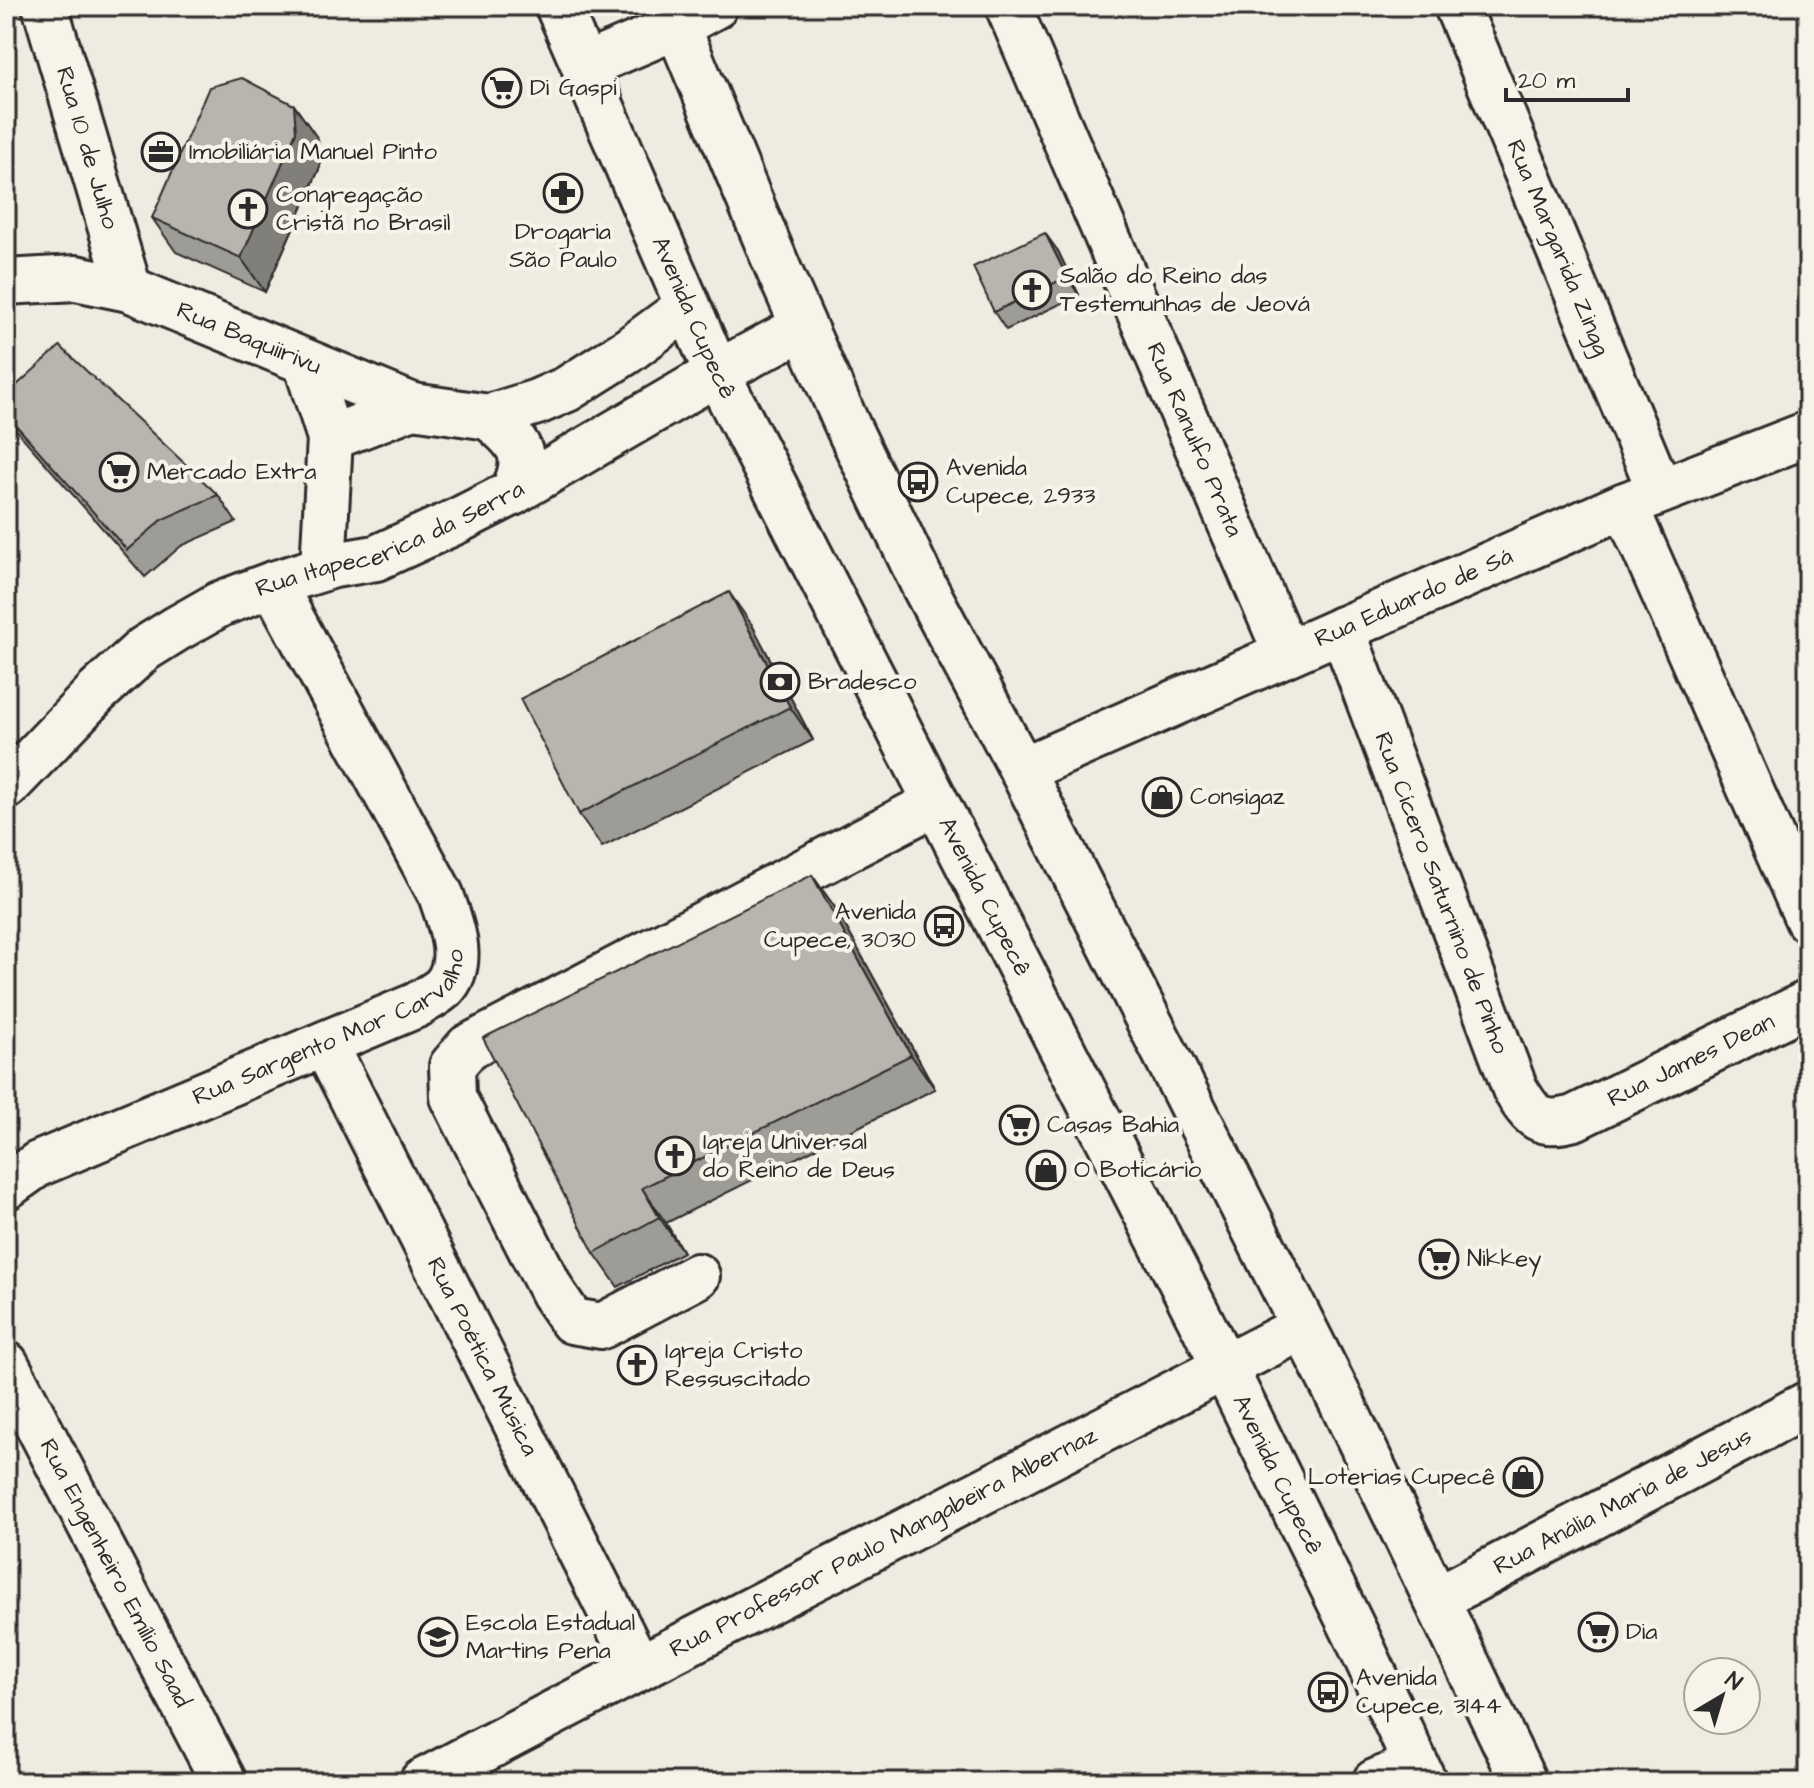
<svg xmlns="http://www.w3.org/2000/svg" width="1814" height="1788" font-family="'Architects Daughter',sans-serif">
<rect width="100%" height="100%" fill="#efebe0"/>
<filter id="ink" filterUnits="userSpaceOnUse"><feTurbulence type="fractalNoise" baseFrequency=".0125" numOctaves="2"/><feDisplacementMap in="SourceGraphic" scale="16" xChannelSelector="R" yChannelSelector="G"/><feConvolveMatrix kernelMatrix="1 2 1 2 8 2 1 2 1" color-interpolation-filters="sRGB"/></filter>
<g filter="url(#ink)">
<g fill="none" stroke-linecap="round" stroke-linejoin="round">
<defs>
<g id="minor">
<path id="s1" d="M45,6L129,289"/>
<path id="s2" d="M1008,6L1286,653"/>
<path id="s3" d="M1457,6L1660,491"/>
<path d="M584,66L678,26L715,6"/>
<path id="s4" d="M6,282L76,278L129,289L413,406L489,417L537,402L567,389L626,352L687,307"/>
<path d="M306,363L330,438L323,568"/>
<path d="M489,417C519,442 532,455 512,493"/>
<path d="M330,438L413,406"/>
<path d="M1625,505L1808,920"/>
<path id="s5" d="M1342,629L1515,1089C1532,1118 1540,1127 1574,1118L1808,1003"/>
<path id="s6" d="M1022,770L1625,505L1808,434"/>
<path id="s7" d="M6,787L96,693L144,649L176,629L220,604L273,584L334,565L376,558L459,520L512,493L717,373L803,327"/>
<path id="s8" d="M325,1044L639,1668"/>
<path id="s9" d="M6,1187L38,1164L417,1005C426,999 437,994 444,987C467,962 450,922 441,895L273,584"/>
<path d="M697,1276L602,1326L572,1321L553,1293L453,1097L452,1066L468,1047L935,803"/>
<path id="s10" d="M6,1364L224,1782"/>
<path id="s11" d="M1437,1599L1808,1404"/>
<path id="s12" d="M422,1782L639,1668L1303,1327"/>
<path d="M1375,1782L1415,1765"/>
</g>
<g id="major">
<path id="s13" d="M558,6L717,373L1224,1366L1357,1637L1424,1782"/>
<path d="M669,6L780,273L848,427L924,586L1022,770L1341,1401L1524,1782"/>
</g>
</defs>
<use href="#minor" stroke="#2b2b2b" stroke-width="50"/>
<use href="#major" stroke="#2b2b2b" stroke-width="50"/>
<use href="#minor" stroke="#f7f3e8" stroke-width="44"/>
<use href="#major" stroke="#f7f3e8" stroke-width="44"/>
</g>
<path fill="#9e9c96" stroke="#2b2b2b" stroke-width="2" d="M294,105L318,139L320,167L265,292L176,252L152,218Z
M1058,251L1079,295L1006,330L994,312Z
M6,395L218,495L236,522L181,546L145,577L16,430L6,416Z
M752,625L813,740L602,847L579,814Z
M812,875L836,909L935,1089L666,1223L683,1252L618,1287L594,1253Z"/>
<path fill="#817f7a" stroke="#2b2b2b" stroke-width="2" d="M294,105L318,139L320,167L265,292L241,258Z
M1045,233L1058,251L1079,295L1067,277Z
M729,592L752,625L813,740L790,707Z
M812,875L836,909L935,1089L911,1055Z
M642,1188L666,1223L683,1252L659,1217Z"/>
<path fill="#b8b5ae" stroke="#2b2b2b" stroke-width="2" d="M242,78L294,105L296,132L241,258L152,218L209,87Z
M1045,233L1067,277L994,312L973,267Z
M60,346L218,495L163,519L127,550L6,414V395Z
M729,592L790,707L579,814L520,699Z
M812,875L911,1055L642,1188L659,1217L594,1253L483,1038Z"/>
</g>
<defs>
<symbol id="supermarket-ring" viewBox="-11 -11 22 22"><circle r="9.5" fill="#f7f3e8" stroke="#2b2b2b" stroke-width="1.5"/><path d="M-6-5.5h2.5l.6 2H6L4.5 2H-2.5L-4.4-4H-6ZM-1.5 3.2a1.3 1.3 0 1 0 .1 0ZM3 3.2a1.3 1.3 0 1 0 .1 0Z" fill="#2b2b2b"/></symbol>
<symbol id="office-ring" viewBox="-11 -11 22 22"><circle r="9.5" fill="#f7f3e8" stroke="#2b2b2b" stroke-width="1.5"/><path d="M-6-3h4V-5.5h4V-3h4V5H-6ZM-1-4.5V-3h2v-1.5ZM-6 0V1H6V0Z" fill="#2b2b2b"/></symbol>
<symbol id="pharmacy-ring" viewBox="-11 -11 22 22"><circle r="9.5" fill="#f7f3e8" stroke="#2b2b2b" stroke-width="1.5"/><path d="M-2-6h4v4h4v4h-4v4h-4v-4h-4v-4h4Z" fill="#2b2b2b"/></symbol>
<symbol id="church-ring" viewBox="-11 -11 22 22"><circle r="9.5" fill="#f7f3e8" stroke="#2b2b2b" stroke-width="1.5"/><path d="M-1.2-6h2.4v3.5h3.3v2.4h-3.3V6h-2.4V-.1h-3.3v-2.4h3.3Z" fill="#2b2b2b"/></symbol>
<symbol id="bus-ring" viewBox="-11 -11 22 22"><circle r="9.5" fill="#f7f3e8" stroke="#2b2b2b" stroke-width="1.5"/><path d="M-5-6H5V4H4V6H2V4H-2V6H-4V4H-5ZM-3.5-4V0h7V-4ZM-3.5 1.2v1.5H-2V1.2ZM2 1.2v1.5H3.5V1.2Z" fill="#2b2b2b"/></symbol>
<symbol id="bank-ring" viewBox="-11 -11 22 22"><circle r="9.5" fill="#f7f3e8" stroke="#2b2b2b" stroke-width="1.5"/><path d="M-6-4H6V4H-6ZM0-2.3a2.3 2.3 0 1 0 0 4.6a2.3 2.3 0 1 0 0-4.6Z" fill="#2b2b2b"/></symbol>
<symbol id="shop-ring" viewBox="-11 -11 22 22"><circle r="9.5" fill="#f7f3e8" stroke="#2b2b2b" stroke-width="1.5"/><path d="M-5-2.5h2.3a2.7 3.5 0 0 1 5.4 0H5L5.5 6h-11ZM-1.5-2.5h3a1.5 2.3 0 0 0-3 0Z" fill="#2b2b2b"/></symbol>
<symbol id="school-ring" viewBox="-11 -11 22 22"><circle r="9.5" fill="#f7f3e8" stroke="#2b2b2b" stroke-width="1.5"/><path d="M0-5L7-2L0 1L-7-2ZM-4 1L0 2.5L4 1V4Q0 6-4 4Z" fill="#2b2b2b"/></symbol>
</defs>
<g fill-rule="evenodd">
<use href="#supermarket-ring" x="480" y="66" width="44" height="44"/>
<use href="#office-ring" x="139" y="130" width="44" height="44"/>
<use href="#pharmacy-ring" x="541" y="171" width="44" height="44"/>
<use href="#church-ring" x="226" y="187" width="44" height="44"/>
<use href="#church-ring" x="1010" y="268" width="44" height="44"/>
<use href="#supermarket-ring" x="97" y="450" width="44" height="44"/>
<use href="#bus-ring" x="896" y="460" width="44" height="44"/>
<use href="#bank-ring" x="758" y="660" width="44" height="44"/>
<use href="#shop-ring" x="1140" y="775" width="44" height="44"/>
<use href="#bus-ring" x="922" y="904" width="44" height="44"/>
<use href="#supermarket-ring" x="997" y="1103" width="44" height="44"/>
<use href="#church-ring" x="653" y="1134" width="44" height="44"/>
<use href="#shop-ring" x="1024" y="1148" width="44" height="44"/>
<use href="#supermarket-ring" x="1417" y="1237" width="44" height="44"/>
<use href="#church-ring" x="615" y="1343" width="44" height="44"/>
<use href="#shop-ring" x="1501" y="1455" width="44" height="44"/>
<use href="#supermarket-ring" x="1576" y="1610" width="44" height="44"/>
<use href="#school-ring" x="416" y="1615" width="44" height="44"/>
<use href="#bus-ring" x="1306" y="1670" width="44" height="44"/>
</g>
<g text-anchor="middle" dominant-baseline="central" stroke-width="8" stroke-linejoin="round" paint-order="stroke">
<g font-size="24" fill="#2b2b2b" stroke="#f7f3e8" text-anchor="start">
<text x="530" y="88">Di Gaspi</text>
<text x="189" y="152">Imobiliária Manuel Pinto</text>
<text x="276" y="195">Congregação<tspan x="276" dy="28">Cristã no Brasil</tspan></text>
<text x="563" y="232" text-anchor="middle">Drogaria<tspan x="563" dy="28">São Paulo</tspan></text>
<text x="1060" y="276">Salão do Reino das<tspan x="1060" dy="28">Testemunhas de Jeová</tspan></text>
<text x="946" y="468">Avenida<tspan x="946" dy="28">Cupece, 2933</tspan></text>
<text x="147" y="472">Mercado Extra</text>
<text x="808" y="682">Bradesco</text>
<text x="1190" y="797">Consigaz</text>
<text x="916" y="912" text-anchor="end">Avenida<tspan x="916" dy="28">Cupece, 3030</tspan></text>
<text x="1047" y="1125">Casas Bahia</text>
<text x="703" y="1142">Igreja Universal<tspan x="703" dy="28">do Reino de Deus</tspan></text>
<text x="1074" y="1170">O Boticário</text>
<text x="1467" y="1259">Nikkey</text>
<text x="665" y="1351">Igreja Cristo<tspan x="665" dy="28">Ressuscitado</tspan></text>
<text x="1495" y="1477" text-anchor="end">Loterias Cupecê</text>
<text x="466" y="1623">Escola Estadual<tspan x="466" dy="28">Martins Pena</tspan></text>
<text x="1626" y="1632">Dia</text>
<text x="1356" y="1678">Avenida<tspan x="1356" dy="28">Cupece, 3144</tspan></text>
</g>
<g font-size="24" fill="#2b2b2b" stroke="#f7f3e8">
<text stroke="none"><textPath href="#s1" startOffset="148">Rua 10 de Julho</textPath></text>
<text stroke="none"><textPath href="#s3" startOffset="262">Rua Margarida Zingg</textPath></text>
<text stroke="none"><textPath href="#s13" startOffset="340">Avenida Cupecê</textPath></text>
<text stroke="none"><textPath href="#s4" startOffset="254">Rua Baquiirivu</textPath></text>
<text stroke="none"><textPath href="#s2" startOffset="472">Rua Ranulfo Prata</textPath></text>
<text stroke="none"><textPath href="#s7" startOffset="466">Rua Itapecerica da Serra</textPath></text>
<text stroke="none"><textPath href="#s6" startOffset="428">Rua Eduardo de Sá</textPath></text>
<text stroke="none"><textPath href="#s5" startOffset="282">Rua Cícero Saturnino de Pinho</textPath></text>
<text stroke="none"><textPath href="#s13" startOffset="988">Avenida Cupecê</textPath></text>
<text stroke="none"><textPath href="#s9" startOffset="366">Rua Sargento Mor Carvalho</textPath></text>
<text stroke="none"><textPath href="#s5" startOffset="696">Rua James Dean</textPath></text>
<text stroke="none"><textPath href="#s8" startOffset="350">Rua Poética Música</textPath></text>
<text stroke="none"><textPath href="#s13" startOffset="1636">Avenida Cupecê</textPath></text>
<text stroke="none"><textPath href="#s11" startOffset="210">Rua Anália Maria de Jesus</textPath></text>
<text stroke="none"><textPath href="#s12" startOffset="520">Rua Professor Paulo Mangabeira Albernaz</textPath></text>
<text stroke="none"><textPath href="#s10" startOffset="236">Rua Engenheiro Emílio Saad</textPath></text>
</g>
</g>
<rect width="1814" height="1788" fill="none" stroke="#f7f3e8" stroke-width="32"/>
<rect x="16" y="16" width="1782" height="1756" fill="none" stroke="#2b2b2b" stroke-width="3" filter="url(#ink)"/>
<g transform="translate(1722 1696) rotate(38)"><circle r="38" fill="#f7f3e8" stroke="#a5a39c" stroke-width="2"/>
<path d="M0-6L14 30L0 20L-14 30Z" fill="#2b2b2b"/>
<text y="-12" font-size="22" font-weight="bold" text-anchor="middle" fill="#2b2b2b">N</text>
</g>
<path d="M1506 88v12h122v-12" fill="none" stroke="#2b2b2b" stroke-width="4"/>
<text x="1518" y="88" font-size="24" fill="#2b2b2b" stroke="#f7f3e8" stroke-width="6" paint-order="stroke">20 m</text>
</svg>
